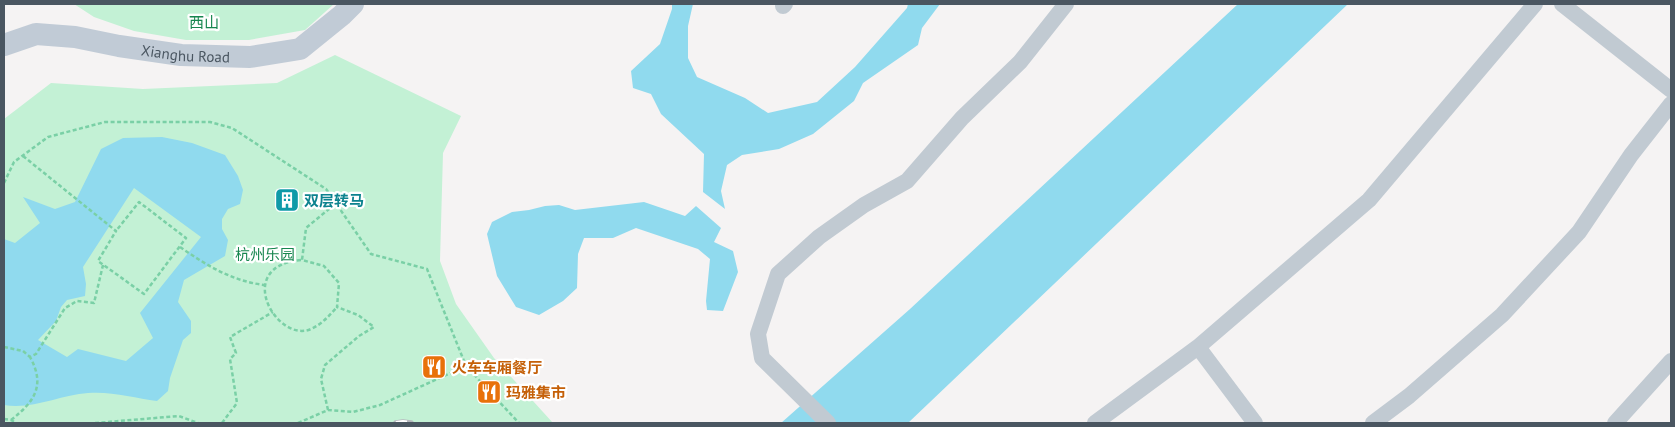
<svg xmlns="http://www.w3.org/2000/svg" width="1675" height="427" font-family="'PT Sans','Noto Sans SC',sans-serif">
<rect width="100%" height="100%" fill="#f5f3f3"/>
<path fill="#c3f1d5" d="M74,4H334L305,30L249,40H186L134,31L94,17Z
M335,55L461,116L443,153L440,261L456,304L494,358L553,423H4V119L51,83L143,89L277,83Z"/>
<path fill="#90daee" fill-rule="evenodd" d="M672,4H693L688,26V58L697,77L745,98L768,113L817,102L855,67L907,8L908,4H940L922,28L918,45L863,83L854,101L813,134L779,149L742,155L727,165L721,191L725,209L703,192L704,154L661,114L651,94L633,88L631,71L660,44L672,9Z
M1238,4H1348L908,423H781L910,309Z
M162,137L192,143L225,155L238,176L243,190L240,204L228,209L222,219V229L228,240L225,256L184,280L178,302L191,321V333L183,340L170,378L168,391L157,401C135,398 111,391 88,393C60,395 32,410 4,405V239L15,243L40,223L23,197L55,209L75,202L101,149L123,138ZM134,188L201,237L140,313L153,338L126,361L78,349L67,357L38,340L56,321L61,307L67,300L85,296L86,284L83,267Z
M644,202L685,216L696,206L721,228L714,242L733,251L738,272L723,311L707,310L706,301L710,259L698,249L636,228L613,238H584L578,254L577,288L563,301L539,315L516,307L497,276L487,234L492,222L512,212L529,210L545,206L559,205L575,210Z"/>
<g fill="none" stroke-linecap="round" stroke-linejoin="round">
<path stroke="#7ad0a6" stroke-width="2.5" stroke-dasharray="4 2.5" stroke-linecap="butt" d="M23,156L116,231L98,261L144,294L186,238L139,202L116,231
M4,183L14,162L48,137L105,122H210L232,128L326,189L371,254L427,269L466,366L519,423
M180,247C206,265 232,281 264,285
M301,260C232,266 277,344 311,329C322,324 329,316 337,307
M4,347L23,351L30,357
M328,410L321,379L325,365L359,336L374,327L358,315L337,307L339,283L324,266L302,260L306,228L335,204
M4,419L11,420L16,423
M11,420C34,402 46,386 30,357L36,354L65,308L77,301L94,303L103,265
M95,423L179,416L198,423
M222,423L237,403L230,359L236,353L230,337L273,312
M298,423L328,410L353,412L380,405L466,366"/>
<path stroke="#c1cad2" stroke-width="16" d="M1562,4L1671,90
M783,6L785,4
M1198,347L1255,423
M828,423L762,358L758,334L778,274L819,237L864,205L907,181L962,118L1020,62L1066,4
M1095,423L1198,347L1369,200L1535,4
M1373,423L1409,396L1502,315L1579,232L1631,155L1671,104
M1615,423L1671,361"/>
<path stroke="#c1cbd6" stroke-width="22" id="s1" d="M4,45L36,34L75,37L119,46L181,55L250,57L300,49L342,15L353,4"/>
<defs>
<path id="rail" d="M396,423L403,422L411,423"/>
</defs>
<use href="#rail" stroke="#b5b8bd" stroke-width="5.5"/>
<use href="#rail" stroke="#fff" stroke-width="4" stroke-dasharray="11" stroke-linecap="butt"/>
</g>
<defs>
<symbol id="building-square" viewBox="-11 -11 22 22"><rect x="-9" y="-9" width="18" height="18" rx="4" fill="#0f9aa8" stroke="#fff"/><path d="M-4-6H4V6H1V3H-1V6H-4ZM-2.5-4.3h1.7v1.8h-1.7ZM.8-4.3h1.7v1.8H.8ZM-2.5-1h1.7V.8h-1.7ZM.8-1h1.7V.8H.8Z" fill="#fff"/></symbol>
<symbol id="restaurant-square" viewBox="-11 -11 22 22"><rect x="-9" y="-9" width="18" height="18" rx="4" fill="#e8710a" stroke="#fff"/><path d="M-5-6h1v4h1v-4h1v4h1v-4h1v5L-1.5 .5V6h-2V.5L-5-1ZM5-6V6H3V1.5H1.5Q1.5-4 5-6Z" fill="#fff"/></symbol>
</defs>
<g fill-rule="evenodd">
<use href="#building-square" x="273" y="186" width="28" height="28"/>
<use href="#restaurant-square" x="420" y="353" width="28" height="28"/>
<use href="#restaurant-square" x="475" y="378" width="28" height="28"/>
</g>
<g text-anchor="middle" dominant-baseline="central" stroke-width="4.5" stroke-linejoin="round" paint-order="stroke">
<g font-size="15" fill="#17864f" stroke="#fff">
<text x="204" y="22">西山</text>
<text x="265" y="254">杭州乐园</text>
</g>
<g font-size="15" fill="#4a5661" stroke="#fff">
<text stroke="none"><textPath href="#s1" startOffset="185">Xianghu Road</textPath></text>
</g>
<g font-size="15" font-weight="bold" fill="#0d838f" stroke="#fff" text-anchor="start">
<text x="304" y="200">双层转马</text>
</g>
<g font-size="15" font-weight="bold" fill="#c56008" stroke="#fff" text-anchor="start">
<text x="452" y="367">火车车厢餐厅</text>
<text x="506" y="392">玛雅集市</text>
</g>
</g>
<rect width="1675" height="427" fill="none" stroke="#4a5661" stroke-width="10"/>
</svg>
